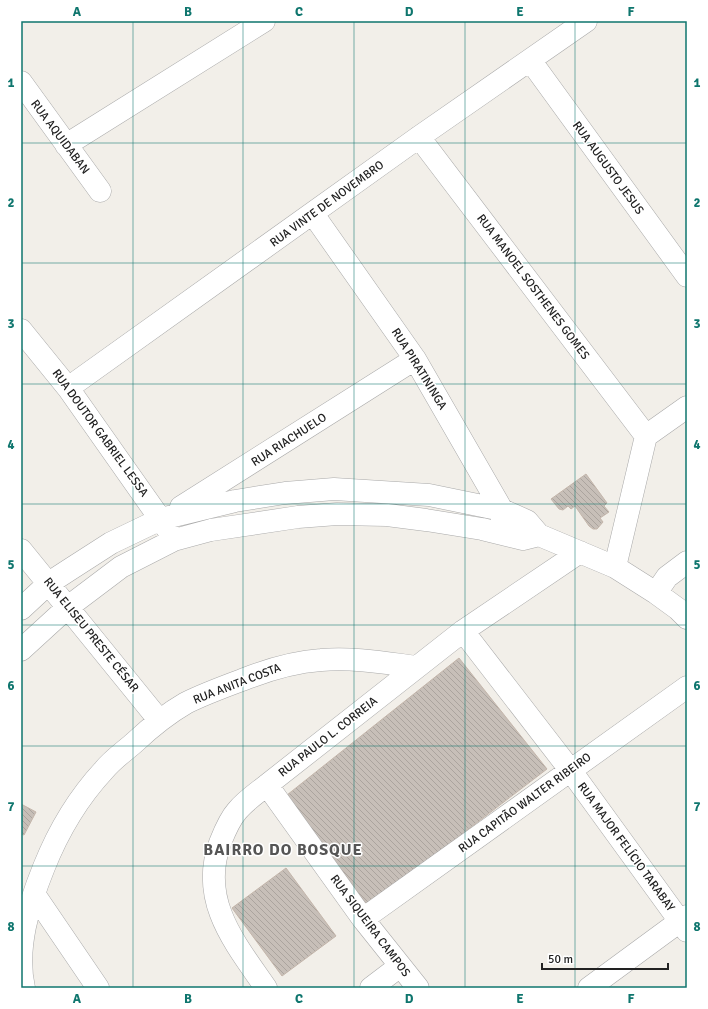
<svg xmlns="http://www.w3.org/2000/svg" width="708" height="1009" font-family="Signika,sans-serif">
<defs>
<pattern id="building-back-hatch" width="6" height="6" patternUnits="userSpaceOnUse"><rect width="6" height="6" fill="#c7bfb8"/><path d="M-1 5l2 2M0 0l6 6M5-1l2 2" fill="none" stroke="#aba49e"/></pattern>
</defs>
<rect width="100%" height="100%" fill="#f2efe9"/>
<path fill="url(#building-back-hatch)" stroke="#c4b6ab" d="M586,474L607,503L604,506L609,512L600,518L603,522L597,529H593L589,526L575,506L571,509L568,506L563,510L559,509L551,499Z
M459,658L547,769L368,906L287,795Z
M21,804L36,812L24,835L21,834Z
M286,868L336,936L282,976L232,908Z"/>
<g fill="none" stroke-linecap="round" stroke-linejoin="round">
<defs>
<path id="minor" d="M530,60L687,276
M21,82L100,191
M419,137L646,436
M66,145L264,21
M313,214L415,359L502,510V519
M21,330L68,388L168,530
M68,388L419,137L586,21
M181,507L415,359
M21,550L159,720
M615,567L646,436L687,407
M656,593L667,577L687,562
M21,609L49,583L69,570L111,543L161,519L235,501L285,493L334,489L429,495L502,510L527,521L539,535L615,567L656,593L678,609L687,618
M463,631L571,771L687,931
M21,650L68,607L121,567L174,540L211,530L298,517L337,514L387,515L426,520L482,529L523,539L539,535
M267,785L363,919L418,988
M34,894L98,988
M363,919L687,687
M24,988C15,948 29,904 44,867C58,832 78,798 104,770C113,759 125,751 135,742C151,727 167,714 186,703C204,694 223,687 242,680C267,670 293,662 321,660C352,657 386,663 417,667
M266,988C235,943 199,901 220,843C224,833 229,820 237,811C245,801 257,793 267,785L463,631L580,552
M371,988L400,966
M589,988L687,916"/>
</defs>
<use href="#minor" stroke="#a9a9a9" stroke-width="23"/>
<use href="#minor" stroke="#fff" stroke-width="22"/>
</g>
<path fill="none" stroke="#0f766e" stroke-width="1" stroke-opacity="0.55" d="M133,21V988M243,21V988M354,21V988M465,21V988M575,21V988M21,143H687M21,263H687M21,384H687M21,504H687M21,625H687M21,746H687M21,866H687"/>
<g text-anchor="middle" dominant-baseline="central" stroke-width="3" stroke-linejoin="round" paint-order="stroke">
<g font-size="12" fill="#222" stroke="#fff">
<text transform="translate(60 137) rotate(53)">RUA AQUIDABAN</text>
<text transform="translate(608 168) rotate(54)">RUA AUGUSTO JESUS</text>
<text transform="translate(327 204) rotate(-36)">RUA VINTE DE NOVEMBRO</text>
<text transform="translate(533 287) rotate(53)">RUA MANOEL SOSTHENES GOMES</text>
<text transform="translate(419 369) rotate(58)">RUA PIRATININGA</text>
<text transform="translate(100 433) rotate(54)">RUA DOUTOR GABRIEL LESSA</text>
<text transform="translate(289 440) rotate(-33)">RUA RIACHUELO</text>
<text transform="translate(91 635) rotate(51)">RUA ELISEU PRESTE CÉSAR</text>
<text transform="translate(237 684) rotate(-21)">RUA ANITA COSTA</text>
<text transform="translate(328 737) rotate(-38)">RUA PAULO L. CORREIA</text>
<text transform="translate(525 803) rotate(-36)">RUA CAPITÃO WALTER RIBEIRO</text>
<text transform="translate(626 847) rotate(54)">RUA MAJOR FELÍCIO TARABAY</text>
<text transform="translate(370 926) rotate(53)">RUA SIQUEIRA CAMPOS</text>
</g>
<g font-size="16" font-weight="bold" letter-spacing="1" fill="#555" stroke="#fff">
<text x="283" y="850">BAIRRO DO BOSQUE</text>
</g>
</g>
<rect width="708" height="1009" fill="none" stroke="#ffffff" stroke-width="44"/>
<path d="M542 963v6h126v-6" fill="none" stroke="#222222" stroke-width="2"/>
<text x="548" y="963" font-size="12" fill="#222222" stroke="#ffffff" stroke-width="3" paint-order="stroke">50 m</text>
<rect x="22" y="22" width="664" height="965" fill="none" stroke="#0f766e" stroke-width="1.5"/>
<g font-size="13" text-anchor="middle" font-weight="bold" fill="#0f766e">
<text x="77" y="16">A</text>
<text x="188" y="16">B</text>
<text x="299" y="16">C</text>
<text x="409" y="16">D</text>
<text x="520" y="16">E</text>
<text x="631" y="16">F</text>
<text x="11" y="87">1</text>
<text x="697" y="87">1</text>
<text x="11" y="207">2</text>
<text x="697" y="207">2</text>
<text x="11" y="328">3</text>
<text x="697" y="328">3</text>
<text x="11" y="449">4</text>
<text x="697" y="449">4</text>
<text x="11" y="569">5</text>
<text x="697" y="569">5</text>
<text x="11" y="690">6</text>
<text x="697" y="690">6</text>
<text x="11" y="811">7</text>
<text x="697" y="811">7</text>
<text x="11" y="931">8</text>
<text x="697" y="931">8</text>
<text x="77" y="1003">A</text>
<text x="188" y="1003">B</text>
<text x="299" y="1003">C</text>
<text x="409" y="1003">D</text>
<text x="520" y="1003">E</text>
<text x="631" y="1003">F</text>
</g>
</svg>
